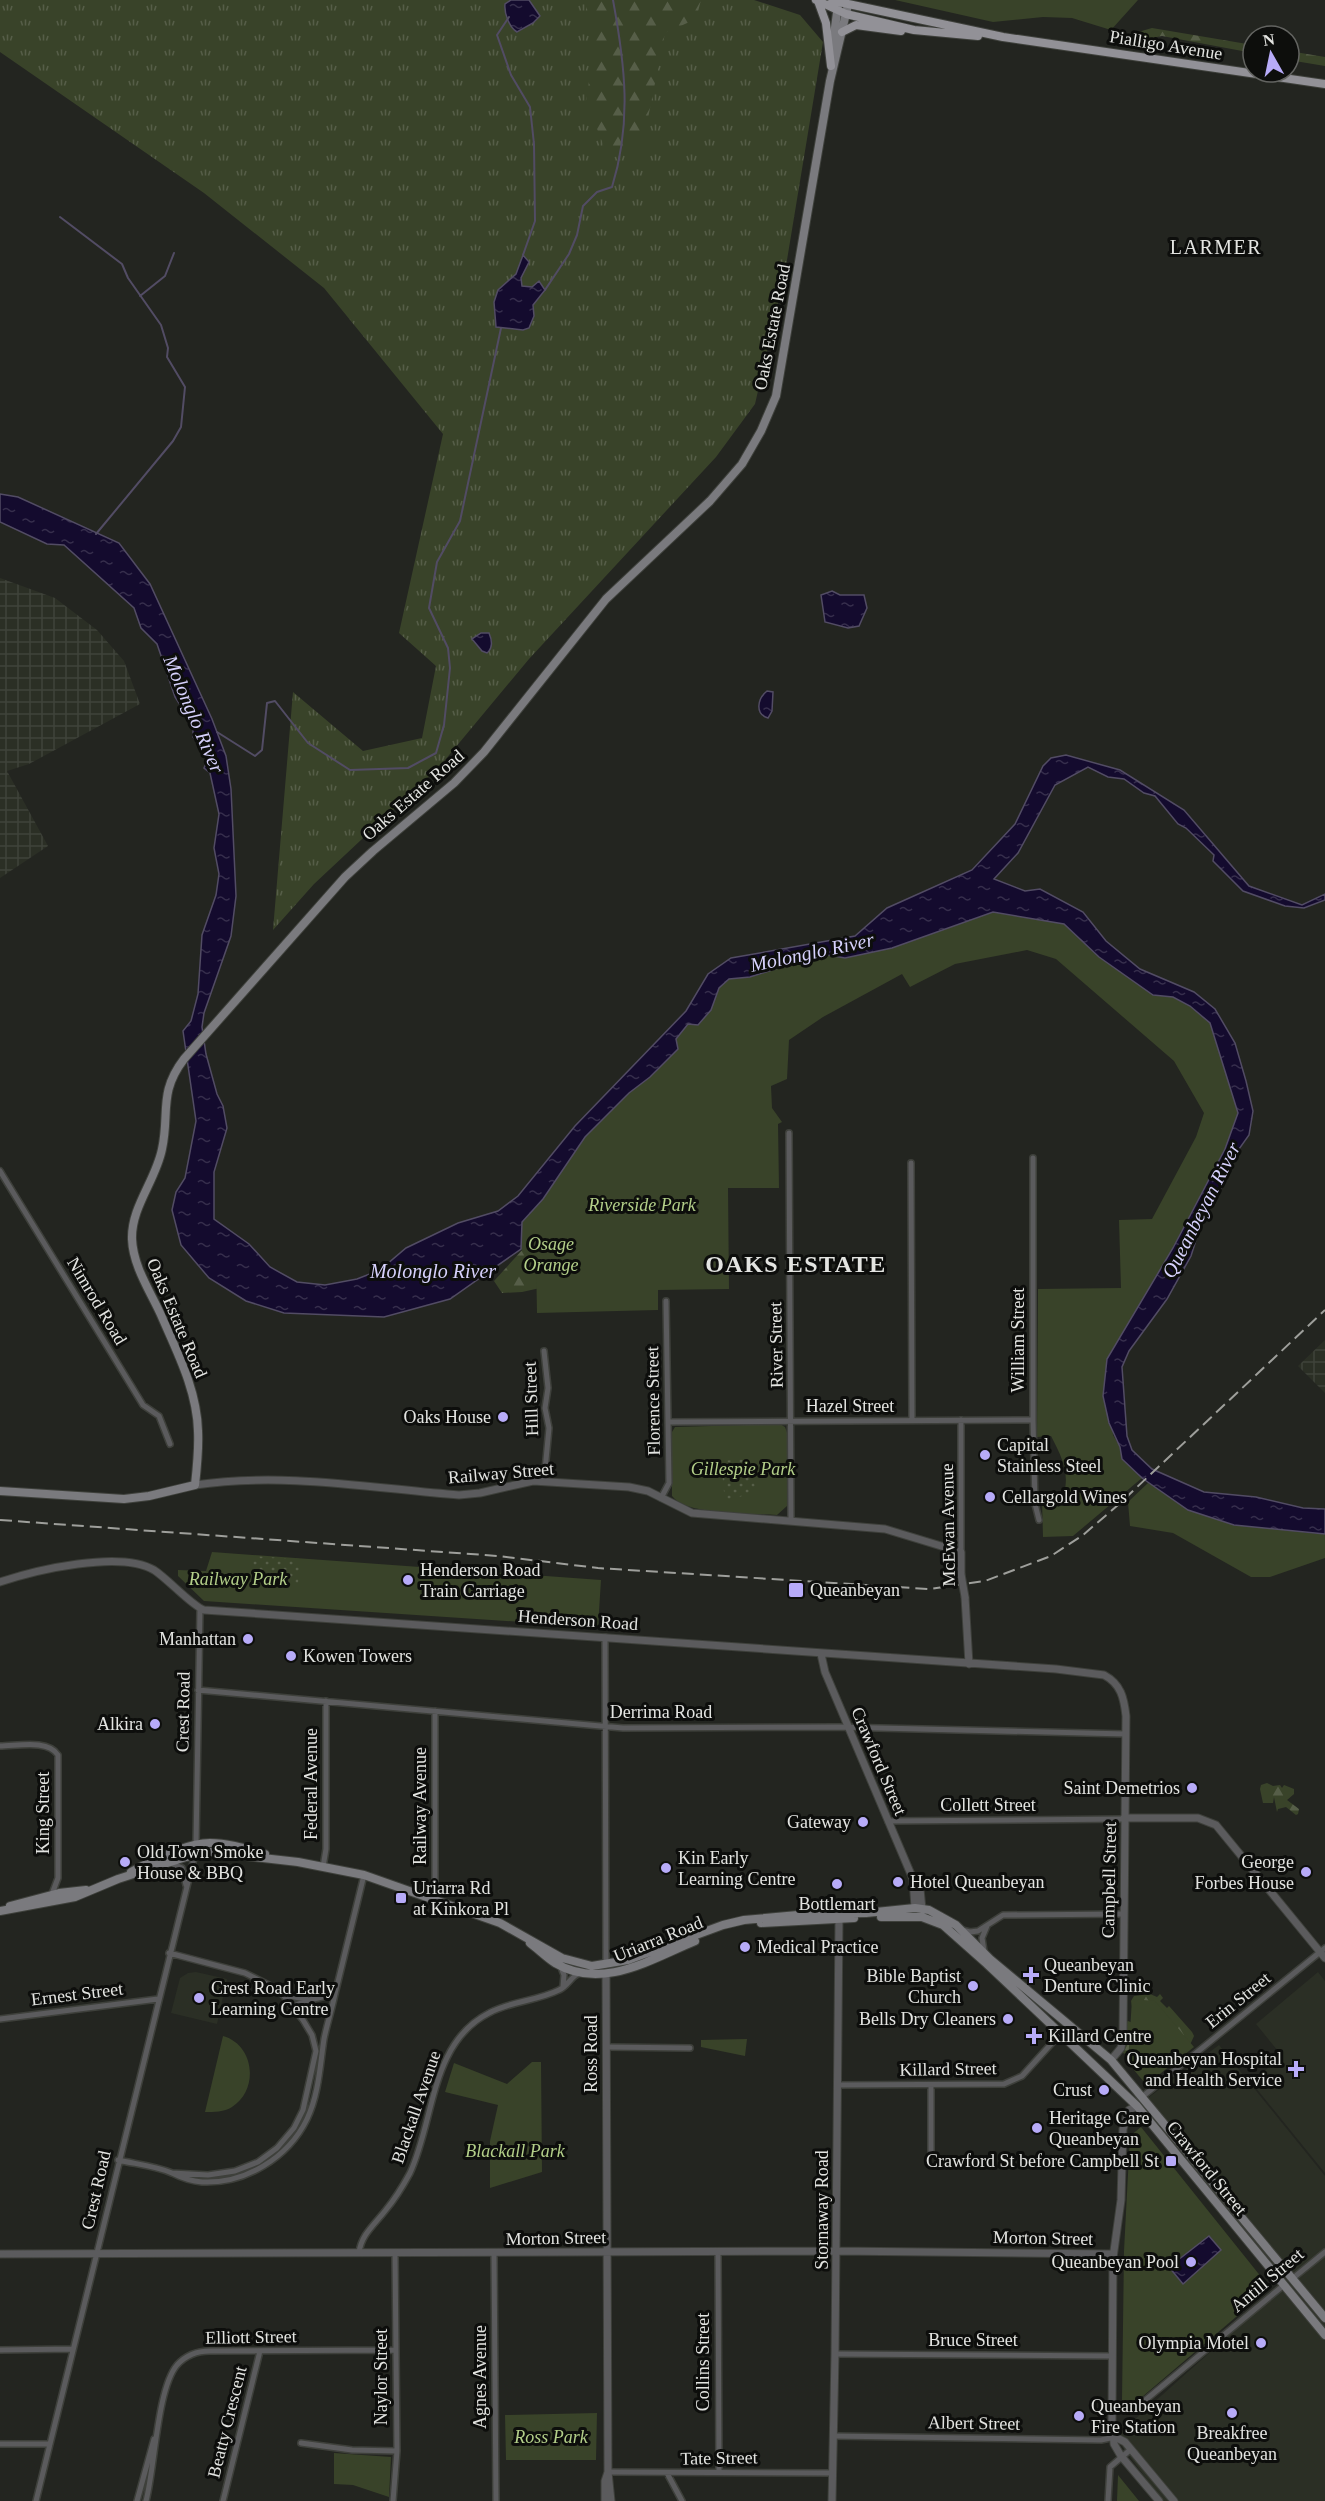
<svg xmlns="http://www.w3.org/2000/svg" width="1325" height="2501" font-family="'Times New Roman',serif">
<defs>
<pattern id="industrial-grid" width="8" height="8" patternUnits="userSpaceOnUse" patternTransform="scale(1.5)"><rect width="8" height="8" fill="#2b2f25"/><path d="M0 4h8M4 0v8" fill="none" stroke="#3f433a"/></pattern>
<pattern id="grass-tufts" width="24" height="20" patternUnits="userSpaceOnUse" patternTransform="scale(1.5)"><rect width="24" height="20" fill="#394329"/><path d="M3 7l-1-3M5 7V3M7 7l1-3M15 17l-1-3M17 17v-4M19 17l1-3" fill="none" stroke="#565e48"/></pattern>
<pattern id="forest-firs" width="22" height="20" patternUnits="userSpaceOnUse" patternTransform="scale(1.5)"><rect width="22" height="20" fill="#394329"/><path d="M5 1l3.5 6h-7zM16 11l3.5 6h-7z" fill="#565e48"/></pattern>
<pattern id="garden-dots" width="8" height="8" patternUnits="userSpaceOnUse" patternTransform="scale(1.5)"><rect width="8" height="8" fill="#394329"/><path d="M2 2h.1M6 6h.1" fill="none" stroke="#565e48" stroke-width="1.8" stroke-linecap="round"/></pattern>
<pattern id="water-ripples" width="26" height="14" patternUnits="userSpaceOnUse" patternTransform="scale(1.5)"><rect width="26" height="14" fill="#140b2e"/><path d="M2 4q2-2 4 0t4 0M15 11q2-2 4 0t4 0" fill="none" stroke="#362e4c"/></pattern>
</defs>
<rect width="100%" height="100%" fill="#232520"/>
<path fill="#2b2f25" d="M196,1972L227,1979L217,2024L171,2013L180,1978L188,1973Z
M1318,1972L1325,1981V2173L1251,2082L1282,2056L1256,2024Z
M1219,2045L1325,2176V2501H1163L1115,2437L1284,2286L1137,2106Z"/>
<path fill="url(#industrial-grid)" d="M0,578L55,598L97,630L124,661L140,704L29,764L7,771L48,846L0,878Z
M1325,1340V1393L1298,1366Z"/>
<path fill="url(#grass-tufts)" d="M0,0H754L800,15L823,42L785,272L755,404L716,457L529,659L440,766L314,884L273,930L293,692L363,751L422,738L436,666L399,633L443,434L324,288L204,193L0,52Z"/>
<path fill="url(#forest-firs)" d="M584,0H701L696,19L665,33L642,148L609,159L586,101L596,35Z
M1152,28L1253,45V53L1162,36L1131,42L1128,35Z
M1289,51L1325,57V66L1289,60Z
M539,1217L540,1288L522,1292L502,1293L494,1281L524,1248Z
M1267,1783L1273,1786L1280,1785L1282,1788L1284,1785L1294,1789V1794L1287,1800L1299,1809L1298,1814L1296,1815L1286,1807L1278,1809L1277,1812L1274,1797L1273,1803H1263L1260,1789L1261,1785Z
M1150,1994L1157,1997L1160,1994L1163,1998L1160,2001L1167,2008L1169,2006L1192,2032L1194,2036L1189,2047L1132,2055L1122,2053L1119,2048L1122,2039L1129,2036L1124,2032L1125,2023L1128,2021L1135,2024L1131,2001L1134,1996Z"/>
<path fill="#394329" d="M895,0H1138L1111,30L1072,18L1043,17L993,22Z
M993,912L1064,924L1099,957L1153,995L1173,997L1190,1006L1210,1023L1238,1113L1225,1149L1173,1248L1107,1359L1113,1435L1120,1447L1122,1459L1142,1478L1073,1536L1043,1537L1042,1501L1059,1507C1072,1479 1065,1463 1051,1436L1037,1437L1038,1289L1121,1288L1119,1220L1152,1219L1196,1137L1204,1113L1174,1061L1056,959L1027,950L955,964L910,987L902,974L823,1017L789,1040L787,1079L771,1086L772,1108L782,1122L778,1124L779,1188H728L729,1289L658,1290V1310L537,1313L536,1260L521,1249L522,1222L543,1199L585,1137L629,1093L650,1077L678,1049L676,1039L688,1024L698,1025L711,1010L719,988L729,979L750,977L822,954L845,958Z
M780,1424L785,1427L788,1435L787,1506L777,1515C752,1513 687,1516 672,1496V1432L675,1427Z
M1149,1482L1188,1510L1308,1533L1325,1534V1558L1270,1577H1251L1173,1533L1130,1526L1128,1502Z
M212,1552L601,1580L598,1627L204,1601L178,1576V1570L206,1571Z
M1132,1999L1155,2001L1194,2047L1151,2081L1144,2082L1128,2063Z
M223,2036C255,2045 259,2090 232,2107C224,2112 214,2112 205,2112Z
M747,2039L745,2056L701,2047V2040Z
M532,2062H541L542,2172L490,2188V2141L498,2105L445,2092L454,2063L507,2084Z
M1141,2127L1270,2288L1135,2403L1122,2400L1124,2251L1130,2136Z
M597,2413L596,2460H506L505,2415Z
M334,2453L391,2457L389,2497L353,2485L334,2484Z
M1118,2475L1139,2501H1117Z"/>
<path fill="url(#garden-dots)" d="M749,1459L756,1491L725,1502L721,1461Z
M252,1556L300,1559L298,1585L252,1583Z"/>
<path fill="url(#water-ripples)" stroke="#524c64" stroke-width="1.5" d="M511,0H529L540,16L533,23L517,32C509,27 504,13 505,4Z
M523,255L529,262L521,278L522,286L532,287L539,281L545,290L533,305L534,316L529,328L523,330L496,327L494,302L498,290L516,274Z
M0,494L18,497L119,543L150,584L212,719L226,756L231,789L236,896L231,936L204,1013L202,1027L206,1054L217,1094L223,1106L227,1128L214,1172V1219L249,1244L270,1267L297,1282L325,1285L357,1279L380,1270L406,1248L458,1223L498,1211L518,1196L575,1126L686,1011L708,974L731,958L855,936L887,908L972,870L1015,824L1043,766L1051,758L1066,755L1120,770L1184,810L1249,886L1302,905L1325,894V900L1304,908L1285,906L1243,891L1213,861L1214,855L1186,828L1178,824L1155,796L1144,793L1124,779L1108,777L1088,767L1055,785L1018,853L994,879L1025,891L1040,889L1083,912L1106,941L1140,969L1194,992L1215,1009L1235,1043L1246,1081L1253,1111L1249,1135L1234,1156L1224,1183L1202,1221L1191,1256L1167,1299L1129,1351L1122,1367L1127,1436L1132,1450L1152,1469L1204,1492L1256,1497L1303,1508L1325,1509V1534L1234,1525L1188,1510L1142,1478L1122,1459L1120,1447L1109,1423L1103,1396L1107,1359L1173,1248L1225,1149L1238,1113L1210,1023L1190,1006L1173,997L1153,995L1099,957L1064,924L993,912L892,948L845,958L822,954L750,977L729,979L719,988L711,1010L698,1025L688,1024L676,1039L678,1049L650,1077L629,1093L585,1137L543,1199L522,1222L521,1249L450,1299L384,1317L284,1313L246,1301L209,1278L181,1245L172,1210L176,1192L185,1178L196,1121L183,1031L191,1021L198,994L202,935L216,895L219,874L214,848L219,814L210,773L204,768L209,757L193,737V725L175,697L157,644L141,628L134,608L64,545L47,544L0,522Z
M832,591L840,595H864L867,608L859,626L848,628L825,622L821,595Z
M481,633H489C492,640 493,648 487,653L482,651L472,639Z
M767,691L773,692L772,711L768,718C755,714 757,699 767,691Z
M1209,2236L1221,2250L1183,2284L1169,2267Z"/>
<g fill="none" stroke-linecap="round" stroke-linejoin="round">
<path stroke="#524c64" stroke-width="2" d="M509,17L497,35L511,75L530,107L534,144L535,221L523,255
M60,217L122,264L128,278L161,325L168,348L167,357L185,387L181,427L173,441L96,534
M545,290L569,254L577,235L583,206L597,192L612,187C632,122 625,65 613,0
M140,296L165,276L174,253
M217,732L255,756L262,750L267,703L275,701L308,743L350,770L408,768L436,753L444,725L450,668L448,648L429,608L437,562L460,521L501,328"/>
<defs>
<path id="minor" d="M789,1133L791,1521
M1033,1158V1420L1035,1504L1039,1520
M911,1163L912,1420
M0,1171L143,1405L159,1416L170,1444
M961,1420V1552
M668,1422L1033,1420
M544,1481L549,1428L545,1408L548,1388L544,1351
M661,1498L669,1483L666,1301
M605,1637L606,1965
M198,1690L623,1728L838,1727L1126,1734
M0,1746C17,1746 48,1739 58,1755V1878L52,1894
M888,1821L1124,1819
M196,1845L200,1609
M171,1863L182,1868L186,1885
M323,1867L326,1849V1701
M435,1900V1711
M962,1930L970,1932L978,1931L1003,1915L1123,1914
M984,1951L982,1938L987,1926
M169,1953L245,1973L271,1986L283,1995L303,2020L312,2035L316,2051L303,2110L294,2128L277,2148L258,2162L235,2171L208,2175L172,2173
M561,1967L564,1975L563,1987
M283,1995L306,1999
M292,2007L305,2001L335,1994L364,1875
M0,2019L158,1999
M606,2047L690,2048
M838,2085L1004,2084L1022,2076L1061,2033
M1142,2097L1325,1948
M931,2151V2085
M118,2160C135,2164 156,2166 172,2173C182,2178 190,2181 202,2182C245,2184 288,2158 307,2119C319,2094 320,2065 324,2039C327,2024 332,2009 335,1994
M718,2252L719,2472
M359,2253C361,2235 374,2225 385,2211C395,2199 403,2186 410,2173C435,2119 430,2043 489,2013C511,2001 537,2001 559,1990C568,1986 571,1976 580,1973
M494,2254L496,2501
M1292,2279L1325,2252
M0,2350L73,2349
M835,2354L1111,2356
M1111,2409L1137,2407L1284,2285
M833,2436L1101,2440L1115,2437
M301,2443L352,2450L397,2451
M0,2444H50
M608,2472L832,2473
M667,2473L682,2501
M36,2501L195,1854
M137,2501L154,2439
M146,2501C155,2467 157,2389 177,2365C186,2355 198,2351 210,2351L396,2350
M223,2501L260,2351
M393,2501L397,2451L395,2253
M1108,2501L1110,2467L1130,2450"/>
<path id="tertiary" d="M195,1485C284,1472 371,1488 459,1495L480,1493L533,1481L629,1487L648,1491L692,1513L885,1529L961,1552V1574
M0,1582C36,1570 120,1550 154,1570C168,1579 192,1606 204,1610L1056,1669L1104,1675C1121,1684 1124,1698 1126,1716L1123,2035L1121,2048L1111,2060
M965,1597L969,1664
M821,1654L825,1672L913,1879L915,1908
M1124,1818H1198L1216,1825L1325,1958
M914,1881L920,1889L922,1909
M606,1974L608,2472L611,2501
M1137,2106L1129,2110L1123,2129L1121,2200L1113,2258L1112,2420L1114,2444L1121,2456L1159,2501
M0,2254L836,2251L1113,2254
M1115,2437L1125,2442L1174,2501
M605,2501V2481L608,2472
M832,2501L835,2354L839,1919"/>
<path id="secondary" d="M832,50L838,5
M0,1491L124,1499L149,1496L195,1485C197,1467 199,1449 198,1431C197,1390 177,1352 161,1315C150,1291 133,1266 132,1239C131,1207 156,1180 162,1149C170,1113 158,1093 184,1059L345,877L373,851L454,783L484,752L606,599L710,501L742,464L761,431L776,396L830,81L848,5
M131,1872C151,1861 186,1843 210,1843C228,1843 247,1849 265,1854
M10,1906L59,1893L86,1890
M0,1911L75,1897L118,1879L186,1857L211,1852L298,1862L364,1875L500,1923L562,1958L592,1966L628,1960L723,1925L744,1920L809,1914L866,1913L915,1908L929,1910L956,1925L990,1959L1111,2060L1325,2318
M881,1917H922L943,1925L987,1964L1137,2106L1325,2335
M761,1923L854,1918
M530,1943C538,1949 546,1957 555,1963C602,1991 651,1959 695,1941"/>
<path id="primary" d="M816,0L846,14L914,30L978,36
M818,1L826,23L831,66
M830,4L839,2L1003,37L1325,84
M842,32L856,25L901,31"/>
</defs>
<use href="#minor" stroke="#3e403b" stroke-width="8"/>
<use href="#tertiary" stroke="#3e403b" stroke-width="9"/>
<use href="#secondary" stroke="#3e403b" stroke-width="10"/>
<use href="#primary" stroke="#3e403b" stroke-width="10"/>
<use href="#minor" stroke="#5b5b5d" stroke-width="5"/>
<use href="#tertiary" stroke="#5b5b5d" stroke-width="7"/>
<use href="#secondary" stroke="#7a7a7e" stroke-width="8"/>
<use href="#primary" stroke="#929197" stroke-width="8"/>
<path stroke="#9e9f9b" stroke-width="2" stroke-dasharray="12 6" stroke-linecap="butt" d="M0,1520L498,1556L598,1568L929,1589L985,1581L1051,1556L1083,1535L1118,1505L1325,1310"/>
<defs>
<path id="tertiary-bridge" d="M961,1574L965,1597"/>
</defs>
<use href="#tertiary-bridge" stroke="#3e403b" stroke-width="9" stroke-linecap="butt"/>
<use href="#tertiary-bridge" stroke="#5b5b5d" stroke-width="7"/>
</g>
<g fill="#b7abf8" stroke="#0d0e0c" stroke-width="2">
<circle cx="503" cy="1417" r="6"/>
<circle cx="985" cy="1455" r="6"/>
<circle cx="990" cy="1497" r="6"/>
<circle cx="408" cy="1580" r="6"/>
<rect x="788" y="1582" width="16" height="16" rx="3"/>
<circle cx="248" cy="1639" r="6"/>
<circle cx="291" cy="1656" r="6"/>
<circle cx="155" cy="1724" r="6"/>
<circle cx="1192" cy="1788" r="6"/>
<circle cx="863" cy="1822" r="6"/>
<circle cx="125" cy="1862" r="6"/>
<circle cx="666" cy="1868" r="6"/>
<circle cx="1306" cy="1872" r="6"/>
<circle cx="898" cy="1882" r="6"/>
<circle cx="837" cy="1884" r="6"/>
<rect x="395" y="1892" width="12" height="12" rx="3"/>
<circle cx="745" cy="1947" r="6"/>
<path d="M1028 1966h6v6h6v6h-6v6h-6v-6h-6v-6h6z"/>
<circle cx="973" cy="1986" r="6"/>
<circle cx="199" cy="1998" r="6"/>
<circle cx="1008" cy="2019" r="6"/>
<path d="M1031 2027h6v6h6v6h-6v6h-6v-6h-6v-6h6z"/>
<path d="M1293 2060h6v6h6v6h-6v6h-6v-6h-6v-6h6z"/>
<circle cx="1104" cy="2090" r="6"/>
<circle cx="1037" cy="2128" r="6"/>
<rect x="1165" y="2155" width="12" height="12" rx="3"/>
<circle cx="1191" cy="2262" r="6"/>
<circle cx="1261" cy="2343" r="6"/>
<circle cx="1232" cy="2413" r="6"/>
<circle cx="1079" cy="2416" r="6"/>
</g>
<g text-anchor="middle" dominant-baseline="central" stroke-width="6" stroke-linejoin="round" paint-order="stroke">
<g font-size="18" fill="#e3e4e1" stroke="#0d0e0c">
<text transform="translate(1166 45) rotate(9)">Pialligo Avenue</text>
<text transform="translate(772 327) rotate(-79)">Oaks Estate Road</text>
<text transform="translate(413 795) rotate(-41)">Oaks Estate Road</text>
<text transform="translate(97 1301) rotate(59)">Nimrod Road</text>
<text transform="translate(177 1318) rotate(67)">Oaks Estate Road</text>
<text transform="translate(1018 1340) rotate(-90)">William Street</text>
<text transform="translate(776 1345) rotate(-91)">River Street</text>
<text transform="translate(531 1399) rotate(-92)">Hill Street</text>
<text transform="translate(653 1401) rotate(-91)">Florence Street</text>
<text x="850" y="1406">Hazel Street</text>
<text transform="translate(501 1473) rotate(-5)">Railway Street</text>
<text transform="translate(948 1525) rotate(-91)">McEwan Avenue</text>
<text transform="translate(578 1620) rotate(4)">Henderson Road</text>
<text transform="translate(183 1712) rotate(-89)">Crest Road</text>
<text x="661" y="1712">Derrima Road</text>
<text transform="translate(879 1761) rotate(67)">Crawford Street</text>
<text transform="translate(311 1784) rotate(-90)">Federal Avenue</text>
<text x="988" y="1805">Collett Street</text>
<text transform="translate(420 1806) rotate(-90)">Railway Avenue</text>
<text transform="translate(43 1813) rotate(-90)">King Street</text>
<text transform="translate(1109 1880) rotate(-89)">Campbell Street</text>
<text transform="translate(658 1939) rotate(-22)">Uriarra Road</text>
<text transform="translate(77 1994) rotate(-7)">Ernest Street</text>
<text transform="translate(1238 2000) rotate(-39)">Erin Street</text>
<text transform="translate(591 2054) rotate(-90)">Ross Road</text>
<text transform="translate(948 2069) rotate(-1)">Killard Street</text>
<text transform="translate(416 2107) rotate(-71)">Blackall Avenue</text>
<text transform="translate(1207 2168) rotate(51)">Crawford Street</text>
<text transform="translate(96 2190) rotate(-77)">Crest Road</text>
<text transform="translate(822 2210) rotate(-90)">Stornaway Road</text>
<text transform="translate(556 2238) rotate(-1)">Morton Street</text>
<text transform="translate(1043 2238) rotate(1)">Morton Street</text>
<text transform="translate(1267 2280) rotate(-40)">Antill Street</text>
<text transform="translate(251 2337) rotate(-1)">Elliott Street</text>
<text x="973" y="2340">Bruce Street</text>
<text transform="translate(703 2362) rotate(-90)">Collins Street</text>
<text transform="translate(381 2377) rotate(-90)">Naylor Street</text>
<text transform="translate(480 2377) rotate(-90)">Agnes Avenue</text>
<text transform="translate(227 2422) rotate(-76)">Beatty Crescent</text>
<text transform="translate(974 2423) rotate(1)">Albert Street</text>
<text transform="translate(719 2458) rotate(-1)">Tate Street</text>
</g>
<g font-size="18" font-style="italic" fill="#b3cf89" stroke="#0d0e0c">
<text x="642" y="1205">Riverside Park</text>
<text x="551" y="1244">Osage<tspan x="551" dy="21">Orange</tspan></text>
<text x="743" y="1469">Gillespie Park</text>
<text x="238" y="1579">Railway Park</text>
<text x="515" y="2151">Blackall Park</text>
<text x="551" y="2437">Ross Park</text>
</g>
<g font-size="18" fill="#e3e4e1" stroke="#0d0e0c" text-anchor="start">
<text x="491" y="1417" text-anchor="end">Oaks House</text>
<text x="997" y="1445">Capital<tspan x="997" dy="21">Stainless Steel</tspan></text>
<text x="1002" y="1497">Cellargold Wines</text>
<text x="420" y="1570">Henderson Road<tspan x="420" dy="21">Train Carriage</tspan></text>
<text x="810" y="1590">Queanbeyan</text>
<text x="236" y="1639" text-anchor="end">Manhattan</text>
<text x="303" y="1656">Kowen Towers</text>
<text x="143" y="1724" text-anchor="end">Alkira</text>
<text x="1180" y="1788" text-anchor="end">Saint Demetrios</text>
<text x="851" y="1822" text-anchor="end">Gateway</text>
<text x="137" y="1852">Old Town Smoke<tspan x="137" dy="21">House &amp; BBQ</tspan></text>
<text x="678" y="1858">Kin Early<tspan x="678" dy="21">Learning Centre</tspan></text>
<text x="1294" y="1862" text-anchor="end">George<tspan x="1294" dy="21">Forbes House</tspan></text>
<text x="910" y="1882">Hotel Queanbeyan</text>
<text x="413" y="1888">Uriarra Rd<tspan x="413" dy="21">at Kinkora Pl</tspan></text>
<text x="837" y="1904" text-anchor="middle">Bottlemart</text>
<text x="757" y="1947">Medical Practice</text>
<text x="1044" y="1965">Queanbeyan<tspan x="1044" dy="21">Denture Clinic</tspan></text>
<text x="961" y="1976" text-anchor="end">Bible Baptist<tspan x="961" dy="21">Church</tspan></text>
<text x="211" y="1988">Crest Road Early<tspan x="211" dy="21">Learning Centre</tspan></text>
<text x="996" y="2019" text-anchor="end">Bells Dry Cleaners</text>
<text x="1048" y="2036">Killard Centre</text>
<text x="1282" y="2059" text-anchor="end">Queanbeyan Hospital<tspan x="1282" dy="21">and Health Service</tspan></text>
<text x="1092" y="2090" text-anchor="end">Crust</text>
<text x="1049" y="2118">Heritage Care<tspan x="1049" dy="21">Queanbeyan</tspan></text>
<text x="1159" y="2161" text-anchor="end">Crawford St before Campbell St</text>
<text x="1179" y="2262" text-anchor="end">Queanbeyan Pool</text>
<text x="1249" y="2343" text-anchor="end">Olympia Motel</text>
<text x="1091" y="2406">Queanbeyan<tspan x="1091" dy="21">Fire Station</tspan></text>
<text x="1232" y="2433" text-anchor="middle">Breakfree<tspan x="1232" dy="21">Queanbeyan</tspan></text>
</g>
<g font-size="20" letter-spacing="1.5" fill="#e3e4e1" stroke="#0d0e0c">
<text x="1216" y="247">LARMER</text>
</g>
<g font-size="20" font-style="italic" fill="#d6d1fc" stroke="#0d0e0c">
<text transform="translate(194 714) rotate(67)">Molonglo River</text>
<text transform="translate(812 952) rotate(-12)">Molonglo River</text>
<text transform="translate(1201 1210) rotate(-63)">Queanbeyan River</text>
<text x="433" y="1271">Molonglo River</text>
</g>
<g font-size="24" font-weight="bold" letter-spacing="1.5" fill="#e3e4e1" stroke="#0d0e0c">
<text x="796" y="1264">OAKS ESTATE</text>
</g>
</g>
<g transform="translate(1271 54) rotate(351)"><circle r="28" fill="#0d0e0c" stroke="#636461" stroke-width="1.5"/>
<path d="M0-4.5L10 22L0 15L-10 22Z" fill="#b7abf8"/>
<text y="-9" font-size="16" font-weight="bold" text-anchor="middle" fill="#e3e4e1">N</text>
</g>
</svg>
